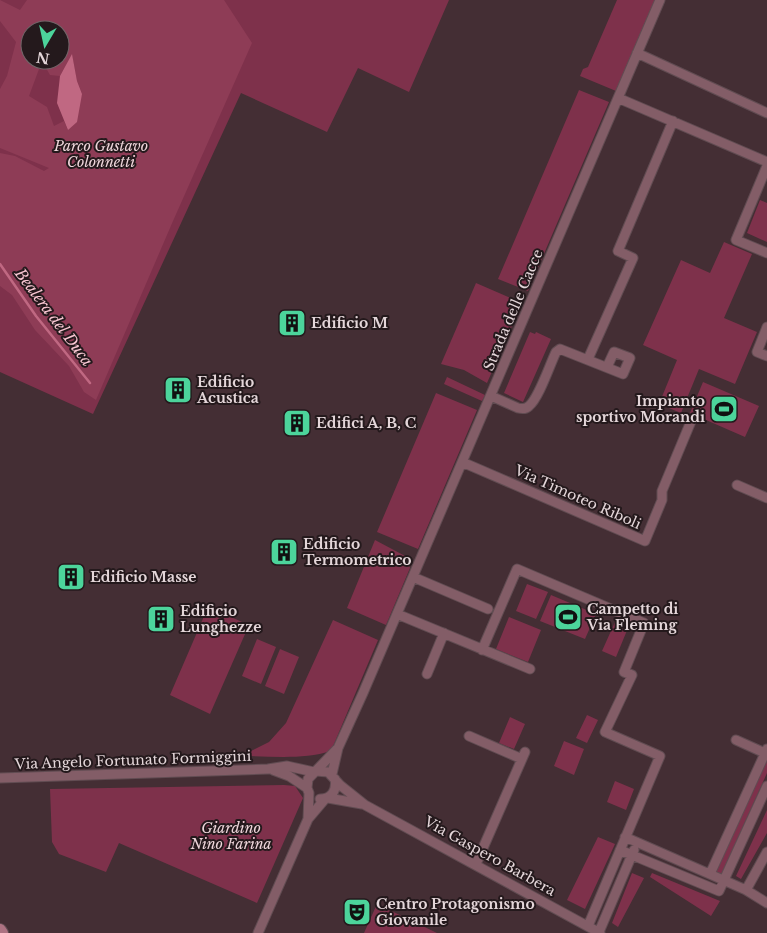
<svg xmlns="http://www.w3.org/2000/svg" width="767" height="933" font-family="'Libre Baskerville',serif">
<rect width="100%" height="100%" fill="#442e34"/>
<path fill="#7e314b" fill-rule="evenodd" d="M0,0H449L409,92L358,68L327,132L241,93L93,414L0,372ZM30,30H60V60H30Z
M617,0H655L616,91L580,76L583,69L588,67Z
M579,90L609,102L528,291L498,279Z
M760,200L767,203V242L747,233Z
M724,242L752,254L724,318L757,332L735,384L699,369L681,413L659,404L677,360L643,345L681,260L710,273Z
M476,283L522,303L487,383L464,370L441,364Z
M530,332L535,334L536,332L551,339L523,402L504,393Z
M447,377L485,395L482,401L444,384Z
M703,382L759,406L745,437L690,413Z
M436,393L477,410L418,549L377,532Z
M375,540L407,557L410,568L386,625L347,608Z
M527,584L548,592L536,619L516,611Z
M551,595L596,614L585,639L540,621Z
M208,607L249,625L210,714L170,695Z
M509,617L541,630L528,662L496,649Z
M333,620L378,640L331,751C303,760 270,756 241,756L269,742L286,723Z
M615,622L628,628L616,657L602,651Z
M257,639L276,647L261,684L242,676Z
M280,649L299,657L284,694L265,686Z
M587,715L598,720L587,743L576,738Z
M510,717L525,724L514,749L499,743Z
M564,741L584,749L574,775L554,766Z
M767,759V773L721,875L715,872Z
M615,781L634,789L626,810L607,802Z
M284,785L295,786L303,798L257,903L119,843L106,872L59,854L52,842L50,789Z
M767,810V833L741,879L736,876Z
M598,837L615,844L585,909L567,900Z
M632,873L644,878L618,927L612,923Z
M652,873L720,901L711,916L650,877Z
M377,904L437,933H364Z"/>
<path fill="#8e3c56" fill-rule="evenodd" d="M0,0L20,10L27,0H224L252,43L173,221L96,400L84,392L69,366L35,330L12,295L0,286V153L15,156L44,171L49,168L0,148V89L7,76L16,42L0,21ZM30,30H60V60H30ZM72,55L77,81L82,94L68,130L64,121L54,126L47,107L29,96L42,61L50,75L60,76Z"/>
<path fill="#c06882" d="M72,54L77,81L82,94L77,122L68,130L57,103L60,76Z"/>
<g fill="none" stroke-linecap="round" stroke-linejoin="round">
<path stroke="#c06882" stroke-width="2.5" d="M0,264L36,316L90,383"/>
<defs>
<path id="minor" d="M637,53L767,113
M618,98L767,162
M767,166L736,240L767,253
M767,327L757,352L767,356
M588,359L633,258L618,251L673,121
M491,396L518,408C522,409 526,409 529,406C539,398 550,364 556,352L560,349L623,374L630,358L614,352L607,367
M462,462L645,541L662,500V491L692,419
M737,485L767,498
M413,577L488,609
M397,614L530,669
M482,650L517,569L644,623L624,672L632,675L605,732L660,756L588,926
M427,674L444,633
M469,736L522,759
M736,740L767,754
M273,770L289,776L307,788
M316,771L328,772L340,785L365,805L600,933
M332,774L338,748L363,693L660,0
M0,778L268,769L287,766L314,772
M328,798L362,804
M320,799C332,799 337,790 335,779
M308,819L309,793L307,788L308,779L338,748
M625,837L746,890L767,903
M620,850L719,891L767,786
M476,864L525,752
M710,874L767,749
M746,890L767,852
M599,932L634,850
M258,933L308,819L325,799"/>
<path id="secondary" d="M0,930L2,933"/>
</defs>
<use href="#minor" stroke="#614c52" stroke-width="11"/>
<use href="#secondary" stroke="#614c52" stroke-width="14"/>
<use href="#minor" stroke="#835d67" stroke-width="9"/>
<use href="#secondary" stroke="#ad7282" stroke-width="12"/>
</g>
<defs>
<symbol id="building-square" viewBox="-11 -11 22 22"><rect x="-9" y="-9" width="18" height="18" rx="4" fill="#4cd49b" stroke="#24191c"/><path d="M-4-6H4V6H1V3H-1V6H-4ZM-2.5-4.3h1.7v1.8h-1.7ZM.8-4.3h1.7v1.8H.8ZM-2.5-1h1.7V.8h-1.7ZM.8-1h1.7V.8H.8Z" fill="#111"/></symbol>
<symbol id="stadium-square" viewBox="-11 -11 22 22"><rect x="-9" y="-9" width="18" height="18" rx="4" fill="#4cd49b" stroke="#24191c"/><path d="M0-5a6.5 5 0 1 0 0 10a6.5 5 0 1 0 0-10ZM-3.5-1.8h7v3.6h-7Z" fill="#111"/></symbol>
<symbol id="theatre-square" viewBox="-11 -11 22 22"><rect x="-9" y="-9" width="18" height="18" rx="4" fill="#4cd49b" stroke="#24191c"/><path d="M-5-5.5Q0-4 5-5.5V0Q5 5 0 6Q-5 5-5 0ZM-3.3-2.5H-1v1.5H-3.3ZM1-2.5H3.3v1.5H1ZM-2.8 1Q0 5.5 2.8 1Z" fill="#111"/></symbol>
</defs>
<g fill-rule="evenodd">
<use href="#building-square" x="276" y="307" width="32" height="32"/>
<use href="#building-square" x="162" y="374" width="32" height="32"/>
<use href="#stadium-square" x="708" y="393" width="32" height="32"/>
<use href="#building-square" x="281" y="407" width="32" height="32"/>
<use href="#building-square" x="268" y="536" width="32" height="32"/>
<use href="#building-square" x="55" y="561" width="32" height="32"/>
<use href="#stadium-square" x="552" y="601" width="32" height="32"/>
<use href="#building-square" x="145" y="603" width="32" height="32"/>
<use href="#theatre-square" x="341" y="896" width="32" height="32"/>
</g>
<g text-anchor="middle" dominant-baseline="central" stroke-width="4" stroke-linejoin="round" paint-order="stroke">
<g font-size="14" font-style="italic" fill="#efd6db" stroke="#24191c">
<text x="101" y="146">Parco Gustavo<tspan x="101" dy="16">Colonnetti</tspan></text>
<text x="231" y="828">Giardino<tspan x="231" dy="16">Nino Farina</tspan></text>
</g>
<g font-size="14" fill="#e4d6d9" stroke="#24191c">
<text transform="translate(513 310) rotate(-67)">Strada delle Cacce</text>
<text transform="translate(578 497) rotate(24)">Via Timoteo Riboli</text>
<text transform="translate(133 760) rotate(-2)">Via Angelo Fortunato Formiggini</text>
<text transform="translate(490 856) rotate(29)">Via Gaspero Barbera</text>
</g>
<g font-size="14" font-weight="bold" fill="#e4d6d9" stroke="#24191c" text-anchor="start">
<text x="311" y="323">Edificio M</text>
<text x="197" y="382">Edificio<tspan x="197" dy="16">Acustica</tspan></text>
<text x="705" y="401" text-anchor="end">Impianto<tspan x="705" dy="16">sportivo Morandi</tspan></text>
<text x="316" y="423">Edifici A, B, C</text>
<text x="303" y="544">Edificio<tspan x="303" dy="16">Termometrico</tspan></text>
<text x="90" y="577">Edificio Masse</text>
<text x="587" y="609">Campetto di<tspan x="587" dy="16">Via Fleming</tspan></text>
<text x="180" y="611">Edificio<tspan x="180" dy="16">Lunghezze</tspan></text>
<text x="376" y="904">Centro Protagonismo<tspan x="376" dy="16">Giovanile</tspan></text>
</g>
<g font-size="15" font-style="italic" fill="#f9c7d3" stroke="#24191c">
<text transform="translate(54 317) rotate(53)">Bealera del Duca</text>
</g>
</g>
<g transform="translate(45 45) rotate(189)"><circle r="24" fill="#24191c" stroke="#716568"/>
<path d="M0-4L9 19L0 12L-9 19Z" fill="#4cd49b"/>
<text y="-8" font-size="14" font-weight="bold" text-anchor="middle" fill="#e4d6d9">N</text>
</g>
</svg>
